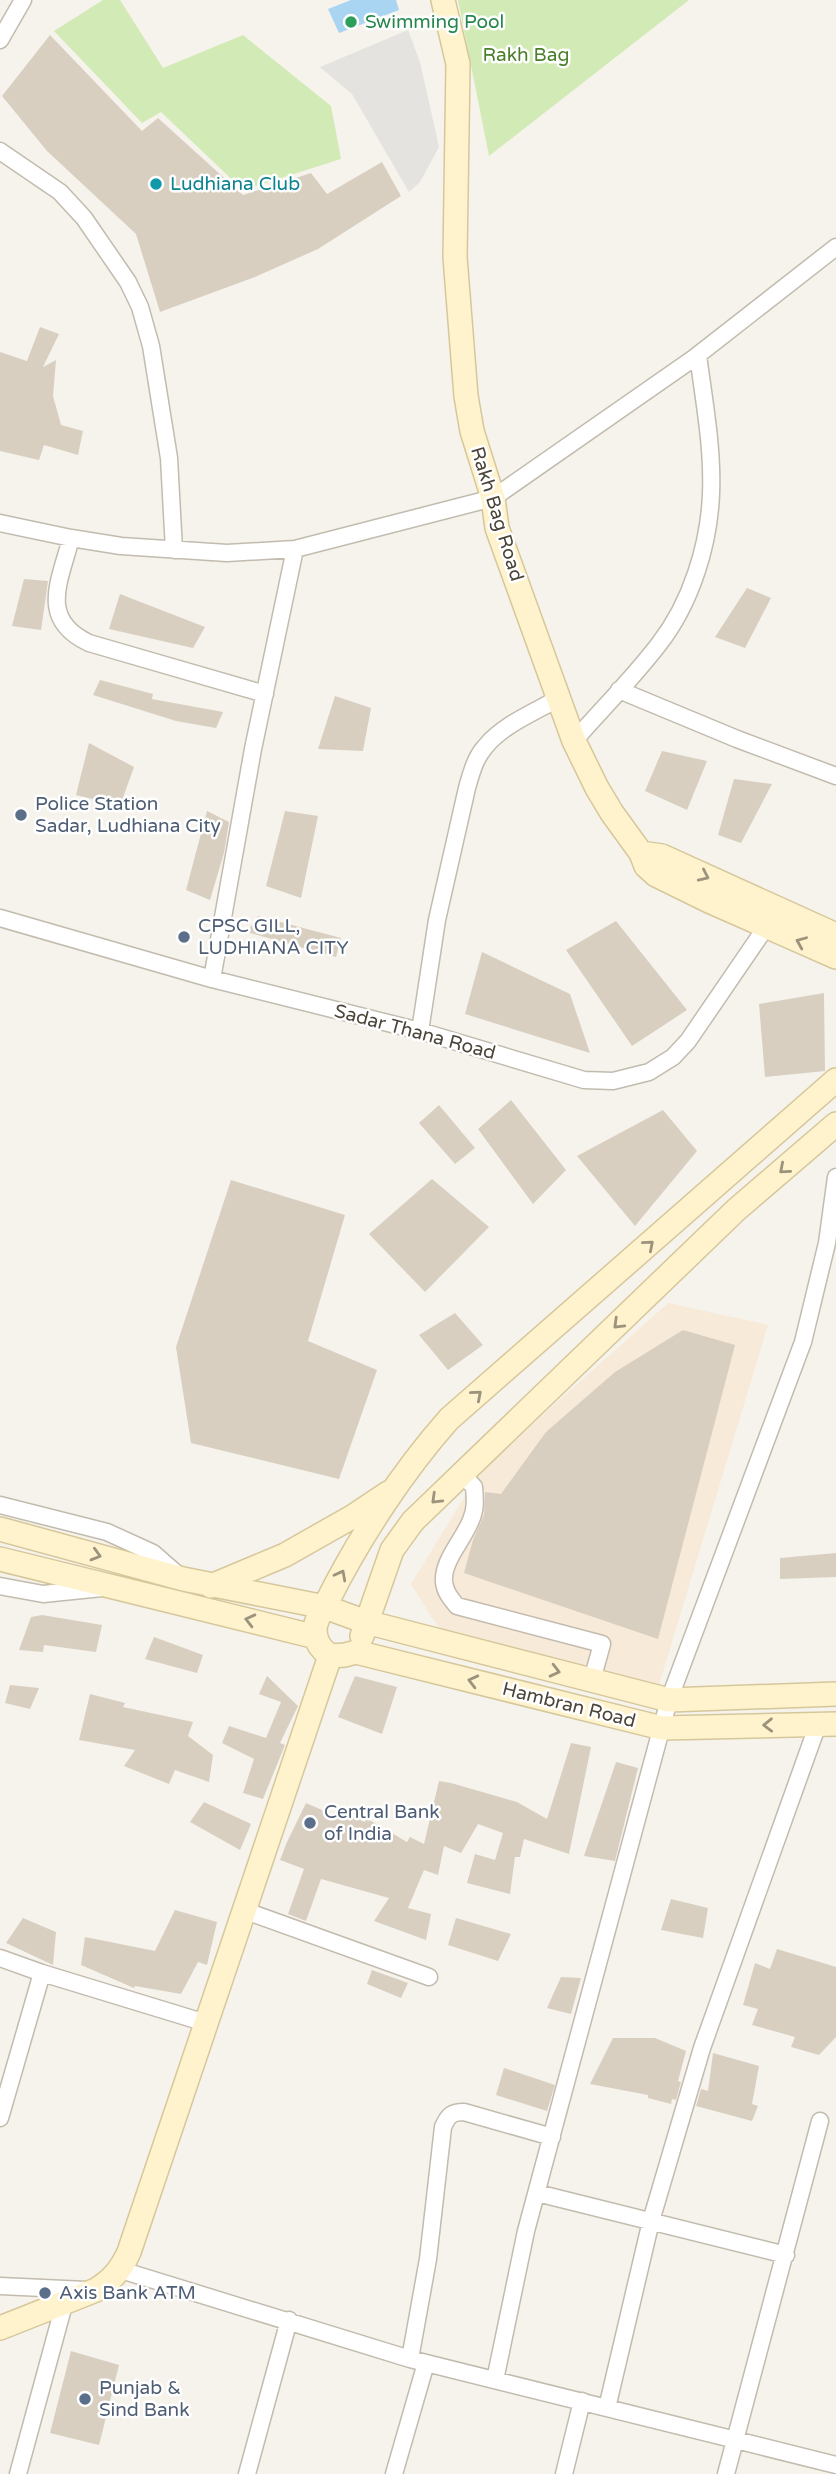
<svg xmlns="http://www.w3.org/2000/svg" width="836" height="2474" font-family="'Varela Round',sans-serif">
<rect width="100%" height="100%" fill="#f6f3ec"/>
<path fill="#f7ead8" d="M668,1303L768,1325L659,1685L441,1632L411,1584L481,1470Z"/>
<path fill="#d2eab5" d="M103,0H120L163,68L243,35L331,106L341,159L243,190L161,112L142,123L54,31Z
M458,0H689L489,156Z"/>
<path fill="#e5e3e0" d="M408,30L420,62L439,147L420,182L409,192L352,94L320,67Z"/>
<path fill="#a9d4f2" d="M351,0H396L399,10L339,33L328,9Z"/>
<path fill="#d8cfc1" d="M50,35L142,131L158,118L243,195L311,173L327,194L382,162L401,196L318,249L255,277L160,312L136,234L47,151L2,96Z
M40,327L59,334L43,367L56,360L53,396L61,425L83,431L78,455L44,445L39,460L0,451V352L27,361Z
M24,579L48,581L41,630L12,626Z
M747,588L771,598L745,648L715,637Z
M120,594L205,627L193,648L109,629Z
M100,680L153,694L152,699L223,712L216,728L176,721L93,695Z
M335,696L371,708L363,751L318,749Z
M89,743L134,767L120,806L76,795Z
M662,751L707,761L687,810L645,791Z
M734,779L772,784L741,843L718,835Z
M207,811L229,822L224,853L210,900L186,890Z
M285,811L318,816L301,898L266,886Z
M258,916L341,938L336,957L247,932Z
M616,921L687,1010L632,1046L566,950Z
M482,952L570,994L590,1053L465,1014Z
M824,993L825,1071L765,1077L759,1004Z
M511,1100L566,1170L533,1204L478,1129Z
M439,1105L475,1148L455,1164L419,1123Z
M663,1110L697,1151L635,1226L577,1156Z
M432,1179L489,1227L425,1292L369,1234Z
M231,1180L345,1215L308,1341L377,1370L339,1479L191,1443L176,1347Z
M455,1313L483,1345L448,1370L419,1335Z
M683,1330L735,1345L658,1639L464,1573L473,1540L484,1515L485,1492L501,1494L546,1432L615,1372Z
M836,1553V1577L780,1579V1558Z
M42,1615L102,1625L96,1652L44,1645L43,1652L19,1650L31,1617Z
M154,1637L203,1655L197,1673L145,1659Z
M267,1676L298,1706L280,1743L285,1745L263,1799L243,1793L254,1759L222,1743L229,1726L266,1738L281,1702L259,1694Z
M355,1676L397,1687L382,1734L338,1717Z
M10,1685L39,1688L30,1709L5,1703Z
M90,1694L125,1703L123,1707L193,1722L188,1736L213,1755L209,1782L175,1770L169,1784L124,1766L135,1750L79,1740Z
M571,1743L591,1747L569,1854L524,1839L520,1857H515L510,1894L467,1883L475,1854L495,1860L503,1833L478,1824L461,1853L444,1846L438,1875L424,1870L408,1908L431,1914L426,1940L374,1921L389,1898L321,1879L306,1921L288,1914L304,1869L280,1860L287,1842L306,1803L338,1817L340,1811L365,1822L366,1818L407,1842L410,1837L424,1844L439,1781L451,1783L517,1802L547,1819Z
M616,1762L638,1768L615,1861L584,1856Z
M204,1802L251,1824L240,1850L190,1822Z
M671,1899L708,1908L703,1938L661,1930Z
M175,1910L217,1922L207,1965L198,1962L181,1994L135,1986L134,1988L81,1965L85,1937L155,1951Z
M23,1918L56,1932L53,1965L6,1943Z
M456,1918L511,1934L498,1961L448,1945Z
M777,1949L836,1967V2037L819,2055L791,2047L795,2037L752,2025L758,2009L743,2005L755,1963L770,1969Z
M372,1970L408,1983L401,1998L367,1984Z
M561,1977L581,1978L571,2014L547,2008Z
M613,2038H655L686,2051L678,2081L681,2082L676,2100L672,2099L671,2104L648,2098V2095L590,2084Z
M713,2053L759,2066L752,2104L758,2106L752,2121L696,2106L701,2089L708,2091Z
M504,2068L555,2085L547,2111L496,2095Z
M71,2351L119,2365L99,2445L50,2433Z"/>
<g fill="none" stroke-linecap="round" stroke-linejoin="round">
<defs>
<path id="street" d="M0,40L23,0
M0,151L60,192L84,218L128,282L140,307L151,346L169,458L174,550
M0,523L71,538L121,546L227,553L295,549L493,498L694,358L836,247
M71,538C60,581 38,619 89,643L265,694
M619,690L737,739L836,776
M574,741C602,709 633,678 659,644C691,603 709,545 711,494C713,448 704,401 698,355
M0,918L212,979L420,1031L584,1080L613,1081L649,1072L673,1057L688,1041L766,927
M212,979L253,749L295,549
M420,1031L437,920L467,788C471,774 475,758 485,747C502,725 535,712 559,698
M462,1474L474,1487C475,1499 476,1509 471,1520C464,1539 442,1561 444,1582C445,1592 451,1599 457,1606L602,1644L592,1680
M0,1505L107,1532L153,1553L177,1574
M0,1586L43,1594L102,1588
M243,1910L429,1977
M0,1958L42,1973L206,2023
M0,2118L42,1973
M537,2193L786,2255
M121,2270L410,2359L836,2465
M0,2286L86,2290
M410,2359L428,2259L443,2127C448,2116 451,2112 464,2112L552,2137
M495,2380L526,2231L669,1700L803,1342L827,1243L836,1177
M607,2408L651,2221L702,2048L818,1724
M18,2474L65,2301
M247,2474L289,2320
M394,2474L426,2363
M564,2474L582,2401
M726,2474L820,2121"/>
<path id="secondary" d="M443,0L458,64L455,257L466,396L472,431L493,498L497,528L574,741L597,788L612,813L641,853L646,866L656,875L709,901L836,957
M641,853L662,856L836,935
M836,1080L449,1419C403,1471 359,1538 328,1600C323,1609 316,1618 315,1629C315,1642 321,1649 330,1656L345,1655L356,1652L662,1728L836,1724
M0,1529L183,1579L325,1607L366,1622L669,1700L836,1694
M0,1559L316,1637
M211,1586L285,1555L352,1517L388,1493
M362,1636L392,1550L413,1521L736,1210L836,1124
M0,2328L96,2290C112,2280 121,2270 129,2252L330,1656"/>
</defs>
<use href="#street" stroke="#c2bbae" stroke-width="19"/>
<use href="#secondary" stroke="#d6c79b" stroke-width="26"/>
<use href="#street" stroke="#fff" stroke-width="16"/>
<use href="#secondary" stroke="#fff3cd" stroke-width="23"/>
</g>
<defs><path id="oneway-chevron" d="M-2-3.5L2.5 0L-2 3.5" fill="none" stroke-width="1.6" stroke-linecap="round" stroke-linejoin="round" transform="scale(1.75)"/></defs>
<g stroke="#9c937c">
<use href="#oneway-chevron" transform="translate(704 876) rotate(25)"/>
<use href="#oneway-chevron" transform="translate(801 942) rotate(-157)"/>
<use href="#oneway-chevron" transform="translate(784 1169) rotate(139)"/>
<use href="#oneway-chevron" transform="translate(649 1245) rotate(-41)"/>
<use href="#oneway-chevron" transform="translate(618 1324) rotate(136)"/>
<use href="#oneway-chevron" transform="translate(477 1395) rotate(-41)"/>
<use href="#oneway-chevron" transform="translate(436 1499) rotate(136)"/>
<use href="#oneway-chevron" transform="translate(96 1555) rotate(16)"/>
<use href="#oneway-chevron" transform="translate(341 1575) rotate(-62)"/>
<use href="#oneway-chevron" transform="translate(250 1620) rotate(-166)"/>
<use href="#oneway-chevron" transform="translate(555 1671) rotate(14)"/>
<use href="#oneway-chevron" transform="translate(473 1681) rotate(-166)"/>
<use href="#oneway-chevron" transform="translate(768 1725) rotate(179)"/>
</g>
<circle fill="#2e9e5b" stroke="#fff" stroke-width="2.5" cx="351" cy="22" r="7"/>
<circle fill="#0f9aa8" stroke="#fff" stroke-width="2.5" cx="156" cy="184" r="7"/>
<g fill="#5c6f8a" stroke="#fff" stroke-width="2.5">
<circle cx="21" cy="815" r="7"/>
<circle cx="184" cy="937" r="7"/>
<circle cx="310" cy="1823" r="7"/>
<circle cx="45" cy="2293" r="7"/>
<circle cx="85" cy="2399" r="7"/>
</g>
<g text-anchor="middle" dominant-baseline="central" stroke-width="5" stroke-linejoin="round" paint-order="stroke">
<g font-size="19" fill="#27864d" stroke="#fff" text-anchor="start">
<text x="365" y="22">Swimming Pool</text>
</g>
<g font-size="19" fill="#4a7f2a" stroke="#fff">
<text x="526" y="55">Rakh Bag</text>
</g>
<g font-size="19" fill="#0d838f" stroke="#fff" text-anchor="start">
<text x="170" y="184">Ludhiana Club</text>
</g>
<g font-size="19" fill="#4b4439" stroke="#fff">
<text transform="translate(497 514) rotate(73)">Rakh Bag Road</text>
<text transform="translate(415 1032) rotate(15)">Sadar Thana Road</text>
<text transform="translate(569 1705) rotate(14)">Hambran Road</text>
</g>
<g font-size="19" fill="#4e5e75" stroke="#fff" text-anchor="start">
<text x="35" y="804">Police Station<tspan x="35" dy="22">Sadar, Ludhiana City</tspan></text>
<text x="198" y="926">CPSC GILL,<tspan x="198" dy="22">LUDHIANA CITY</tspan></text>
<text x="324" y="1812">Central Bank<tspan x="324" dy="22">of India</tspan></text>
<text x="59" y="2293">Axis Bank ATM</text>
<text x="99" y="2388">Punjab &amp;<tspan x="99" dy="22">Sind Bank</tspan></text>
</g>
</g>
</svg>
